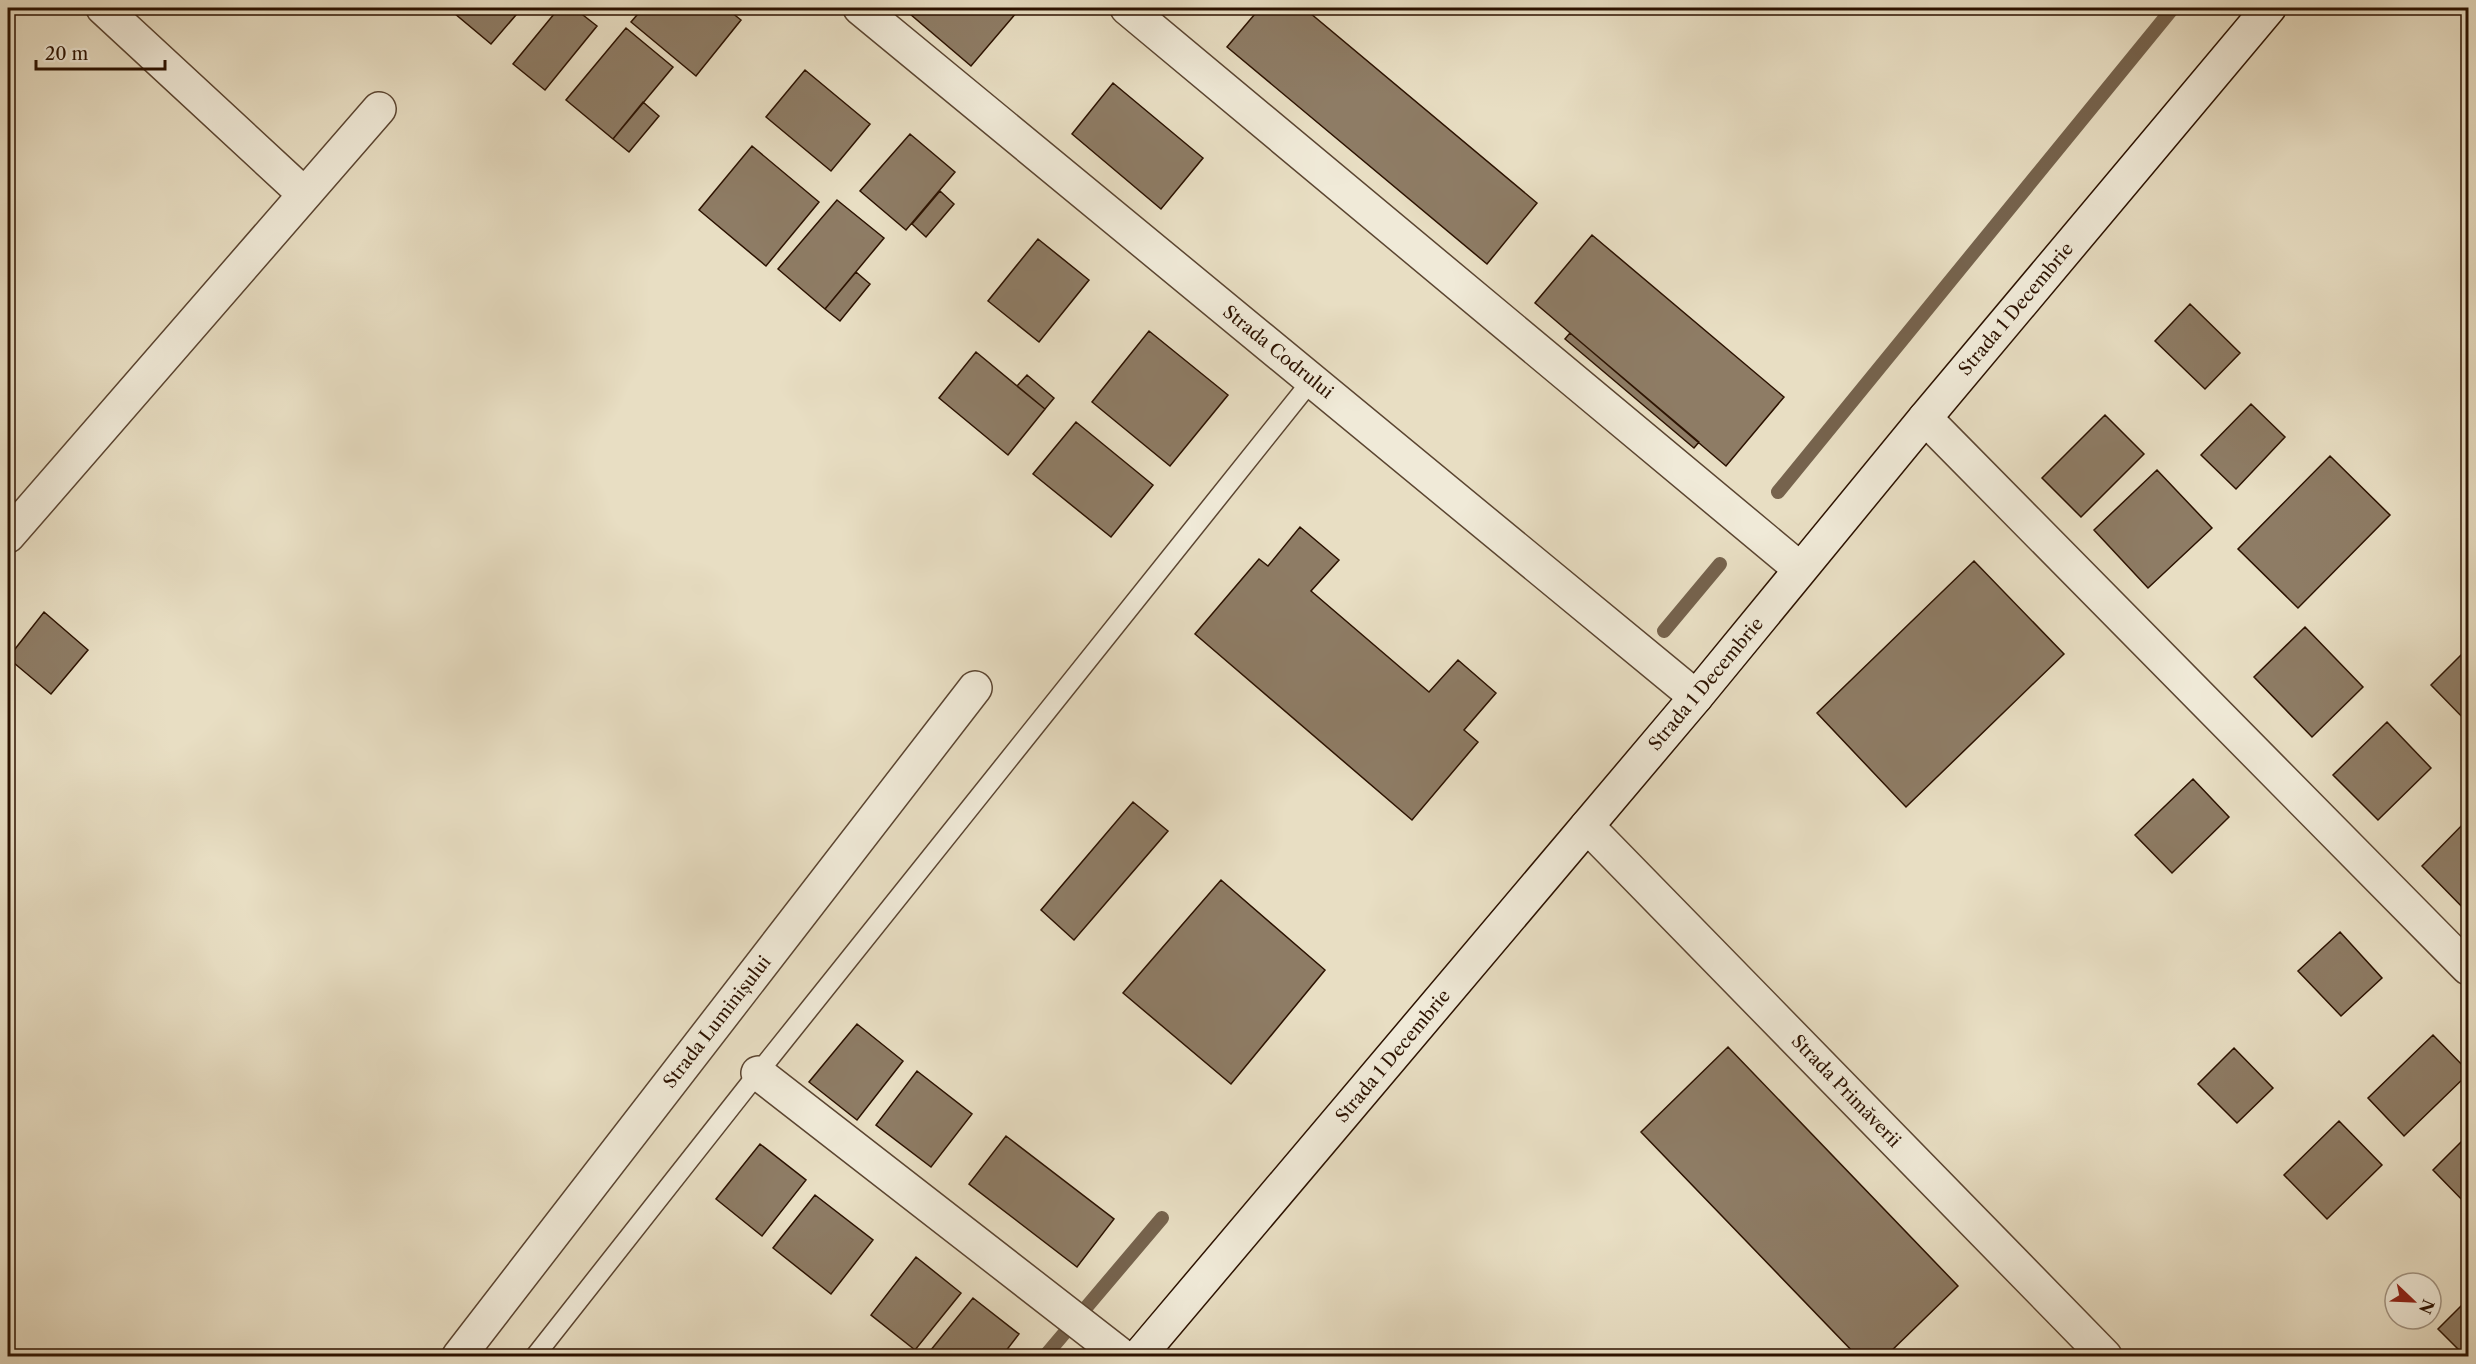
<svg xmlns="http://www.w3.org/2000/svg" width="2476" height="1364" font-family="'Libre Caslon Text',serif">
<rect width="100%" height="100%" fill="#e8dec3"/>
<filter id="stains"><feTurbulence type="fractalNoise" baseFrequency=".00333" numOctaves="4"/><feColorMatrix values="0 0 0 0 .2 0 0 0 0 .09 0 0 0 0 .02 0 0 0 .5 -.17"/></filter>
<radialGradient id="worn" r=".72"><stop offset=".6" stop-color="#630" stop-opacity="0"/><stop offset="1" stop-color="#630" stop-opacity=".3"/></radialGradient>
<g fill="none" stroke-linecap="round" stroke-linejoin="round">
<path stroke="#76634d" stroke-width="14" d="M1778,492L2173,8
M1664,631L1720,564
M1045,1356L1162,1218"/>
</g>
<path fill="#8e7c65" stroke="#2c1200" stroke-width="1.5" d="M448,8H522L491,44Z
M559,8H574L597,26L545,90L513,64Z
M643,8H726L741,20L696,76L631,22Z
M903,8H1012L1017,12L971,66Z
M1260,8H1304L1537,203L1487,264L1227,47Z
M626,28L673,67L613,139L566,100Z
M805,70L870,124L831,171L766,117Z
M1113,83L1203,158L1161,209L1072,134Z
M643,102L659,116L629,152L613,139Z
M910,134L955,172L906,230L860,191Z
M752,146L819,202L766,266L699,210Z
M940,191L954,204L926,237L912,224Z
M837,200L884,238L825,309L778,269Z
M1592,235L1784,397L1726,466L1535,303Z
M1038,239L1089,280L1039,342L988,301Z
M856,272L870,284L840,321L825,309Z
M2190,304L2240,353L2205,389L2155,341Z
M1149,331L1228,395L1170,466L1092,402Z
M1570,333L1699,442L1694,448L1565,339Z
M976,352L1045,409L1008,455L939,398Z
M1027,375L1054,398L1045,409L1017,386Z
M2251,404L2285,437L2236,489L2201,455Z
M2105,415L2144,454L2081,517L2042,478Z
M1076,422L1153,485L1111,537L1033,474Z
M2330,456L2390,515L2298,608L2238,549Z
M2157,470L2212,528L2148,588L2094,530Z
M1300,527L1339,560L1311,591L1429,692L1458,660L1496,693L1464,730L1478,742L1412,820L1195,634L1259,559L1268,566Z
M1974,561L2064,654L1906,807L1817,713Z
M44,612L88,650L51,694L8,658Z
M2305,627L2363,687L2312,737L2254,677Z
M2468,648V723L2431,685Z
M2387,722L2431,768L2378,820L2333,775Z
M2193,779L2229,817L2172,873L2135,835Z
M1133,802L1168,831L1074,940L1041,910Z
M2468,819V913L2422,866Z
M1221,880L1325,970L1231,1084L1123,993Z
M2340,932L2382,978L2341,1016L2298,971Z
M857,1024L903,1061L857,1120L809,1082Z
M2433,1035L2468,1071V1074L2404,1136L2368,1098Z
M1728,1047L1958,1286L1886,1356H1857L1641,1132Z
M2234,1048L2273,1088L2237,1123L2198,1084Z
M917,1071L972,1114L931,1167L876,1125Z
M2339,1121L2382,1165L2327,1219L2284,1175Z
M2468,1135V1206L2433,1170Z
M1006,1136L1114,1219L1077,1267L969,1184Z
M760,1144L806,1180L762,1236L716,1199Z
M815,1195L873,1240L831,1294L773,1248Z
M916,1257L961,1293L915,1350L871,1315Z
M973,1298L1019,1334L1002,1356H926Z
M2468,1299V1356H2465L2438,1329Z"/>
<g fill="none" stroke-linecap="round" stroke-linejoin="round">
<defs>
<path id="service" d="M535,1356L758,1073L1312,380"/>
<path id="minor" d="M103,8L304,194
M860,8L1696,697
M1127,8L1800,569
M1925,418L2468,968
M8,536L379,109
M1587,826L2105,1356
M758,1073L1122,1356
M459,1356L975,688"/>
<path id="secondary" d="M1139,1356L1696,697L1925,418L2269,8"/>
</defs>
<use href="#service" stroke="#5b4531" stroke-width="21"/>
<use href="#minor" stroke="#5b4531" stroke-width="36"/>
<use href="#secondary" stroke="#2c1200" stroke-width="36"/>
<use href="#service" stroke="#f0ead8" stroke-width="18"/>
<use href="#minor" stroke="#f0ead8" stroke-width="33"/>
<use href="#secondary" stroke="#f0ead8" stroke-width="33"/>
</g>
<g text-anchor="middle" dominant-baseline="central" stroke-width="4.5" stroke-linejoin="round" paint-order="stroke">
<g font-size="18" fill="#2c1200" stroke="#f0ead8">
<text transform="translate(2016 309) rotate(-50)">Strada 1 Decembrie</text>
<text transform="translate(1278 352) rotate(39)">Strada Codrului</text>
<text transform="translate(1706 684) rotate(-50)">Strada 1 Decembrie</text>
<text transform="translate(717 1022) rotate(-52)">Strada Luminișului</text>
<text transform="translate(1393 1056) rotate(-50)">Strada 1 Decembrie</text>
<text transform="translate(1846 1091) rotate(46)">Strada Primăverii</text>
</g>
</g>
<rect width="2476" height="1364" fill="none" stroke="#e8dec3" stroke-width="30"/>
<rect x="9" y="9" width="2458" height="1346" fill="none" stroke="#2c1200" stroke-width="3"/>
<rect x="15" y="15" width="2446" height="1334" fill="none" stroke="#2c1200" stroke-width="1.5"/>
<g transform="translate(2413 1301) rotate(113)"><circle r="28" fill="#f0ead8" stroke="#a29482" stroke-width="1.5"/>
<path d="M0-4.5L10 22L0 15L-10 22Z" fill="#8f2418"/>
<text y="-9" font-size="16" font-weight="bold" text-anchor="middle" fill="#2c1200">N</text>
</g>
<path d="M36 60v9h129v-9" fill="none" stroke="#2c1200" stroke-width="3"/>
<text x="45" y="60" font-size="18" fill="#2c1200" stroke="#f0ead8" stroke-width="4.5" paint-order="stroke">20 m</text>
<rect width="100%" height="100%" filter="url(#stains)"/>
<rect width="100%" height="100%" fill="url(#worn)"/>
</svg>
